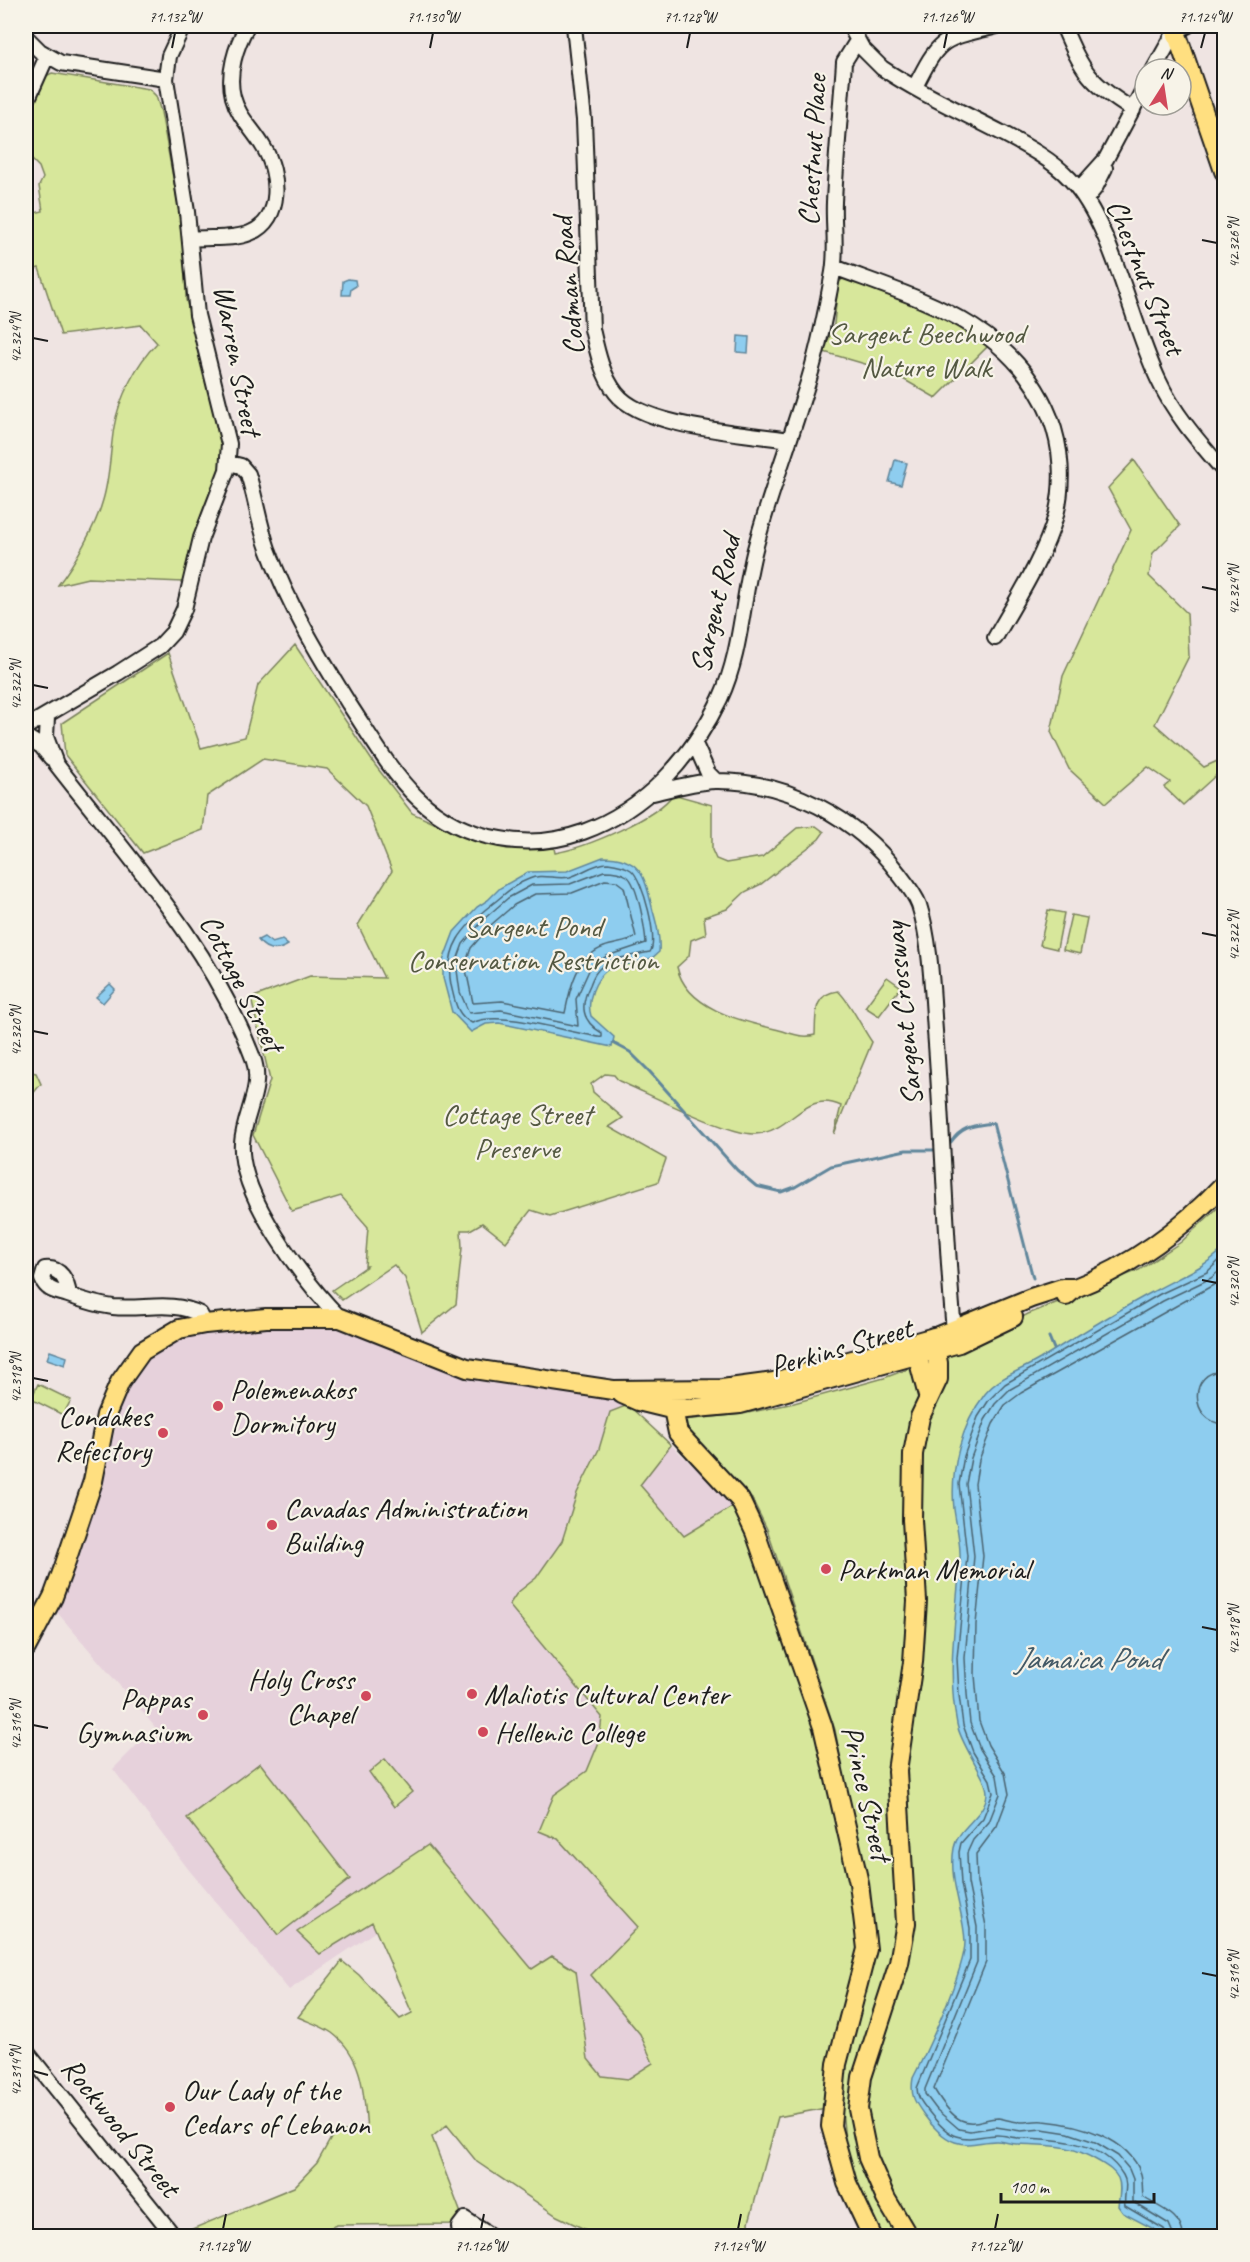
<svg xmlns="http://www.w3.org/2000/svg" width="1250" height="2262" font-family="Caveat,sans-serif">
<rect width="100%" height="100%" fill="#efe4e2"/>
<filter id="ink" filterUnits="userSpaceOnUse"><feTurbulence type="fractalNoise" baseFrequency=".0167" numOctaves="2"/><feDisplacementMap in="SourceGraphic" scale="12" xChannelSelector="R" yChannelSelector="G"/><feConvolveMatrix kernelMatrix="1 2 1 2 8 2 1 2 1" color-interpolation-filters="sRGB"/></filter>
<g filter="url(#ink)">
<path fill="#e6d1db" d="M306,1325L339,1329L401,1351L615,1399L628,1405L735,1505L854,1918L561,2136L413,1906L289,1990L189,1870L113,1769L155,1727L56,1611L79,1558L105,1475L122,1397L148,1358L182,1336L217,1329Z"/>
<path fill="#d7e79b" stroke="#7a825c" stroke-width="1.5" d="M52,73L149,89L156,96L161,112L184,237L186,300L222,428L223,458L220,471L202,513L183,582L88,578L58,585C74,564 96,526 103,500C110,477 110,451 114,427C119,398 136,364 157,343L141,325L61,335L39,268L26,272V215L43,211L39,186L43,178L39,167L28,156L26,120L44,77Z
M844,278L934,313L955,323L988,346L936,398L889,371L824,352L834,324L838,283Z
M1134,460L1180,526L1153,553L1149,576L1187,613L1189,656L1155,724L1204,767L1224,758V768L1183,805L1164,787L1170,782L1148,767L1106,803L1069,769L1051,732L1063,676L1131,530L1108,488Z
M295,645L375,765L412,813L464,837L507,849L554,848L555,853C584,848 658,818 673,794L712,805V850L716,859L726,863L762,857L797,828L816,826L824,832L819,839L761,884L745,892L727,909L704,917L706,934L691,940L689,956L677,967C686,1008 740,1021 775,1029C789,1032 801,1039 815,1035C816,1014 813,994 838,991C849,1000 862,1028 872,1042L834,1134L841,1106C803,1089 793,1132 755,1134C728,1135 649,1094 619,1081L614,1075L605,1074L591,1084L593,1092L623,1118L609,1127L666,1159L658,1182L550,1216L531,1210L506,1242L482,1223L470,1230H461L462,1248L456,1304L422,1332L405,1278L394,1265L342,1300L332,1290L367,1266H365L368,1227L341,1196L292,1211L253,1135L270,1080L251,998L310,976L384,978L358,925L392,871L366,806L327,769L263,759L207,796L203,830L143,853L65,755L62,723L168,653L201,748L245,737L258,685Z
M1048,910L1064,913L1057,949L1040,945Z
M1071,915L1087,918L1080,954L1063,950Z
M887,977L901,987L879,1016L865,1007Z
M26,1071L36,1073L41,1084L26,1102Z
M1224,1202V2236H881L858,2191L846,2151L841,2099L848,2055L865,1992L874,1935L835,1730L767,1529L752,1499L687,1439L683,1420L743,1414L794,1403L884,1378L964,1348L1028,1314L1139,1270L1181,1242Z
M38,1384L71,1400L63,1415L31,1399Z
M628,1405L671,1445L640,1485L684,1536L735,1505L786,1640L819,1737L857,1897L859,1956L826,2108L778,2117L749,2222L750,2236H599L557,2216L477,2162L447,2125L432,2137L465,2224L337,2225L305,2236H197L192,2229L294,2187L317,2163L335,2131H367C364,2095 364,2057 332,2033C322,2026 309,2022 298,2017L342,1961L359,1975L400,2019L412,2013L372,1922L320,1954L297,1932L428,1845L532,1969L552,1956L576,1971L588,2059L602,2076L628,2079L653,2063L640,2034L591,1975L638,1927L558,1839L539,1831L554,1795L587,1771L599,1742L602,1717L509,1605L517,1593L536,1578L562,1541L577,1493L599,1449L610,1412Z
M385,1759L412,1792L394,1807L369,1772Z
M260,1763L350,1879L278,1935L187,1818Z"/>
<path fill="#8ecdef" stroke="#60869b" stroke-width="1.5" d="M348,279L355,280L356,286L351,289L350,295H342L343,281Z
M738,336L749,337L748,353L737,352Z
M895,460L907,463L901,485L889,482Z
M603,857C643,857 645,879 653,911C657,925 660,937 659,952L652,958L607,970C595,980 586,1000 591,1016L614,1037L612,1047L499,1023L486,1024L471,1032L452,1012L443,978V961L454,932L477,907L488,900L500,888L528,872L567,871Z
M264,937L272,943L282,940L288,945C276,952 266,951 258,940Z
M110,984L115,989L103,1003L96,997Z
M1224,1248V1393H1220L1219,1396L1224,1403V2236H1167L1123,2213L1118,2206C1119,2197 1122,2187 1118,2178C1114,2170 1106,2166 1098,2161C1069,2143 1050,2146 1019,2144C1011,2144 1003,2141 996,2141C981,2141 970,2147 955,2142C943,2138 931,2125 924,2115C914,2101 910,2095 913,2078C927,2051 965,1969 965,1942C964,1911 948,1880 954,1848C958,1826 986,1816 987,1793C987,1777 961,1746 957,1724C946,1668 957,1614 960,1559C961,1542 956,1525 954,1509C950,1470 961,1425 985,1394C1000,1376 1020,1371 1040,1359C1078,1335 1116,1311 1156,1290C1181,1276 1204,1268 1224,1248Z
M50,1351L67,1357L65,1365L47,1359Z"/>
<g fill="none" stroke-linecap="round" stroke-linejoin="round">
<path stroke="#4a6370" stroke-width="1.5" d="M608,863C616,864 625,866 631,870C643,879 659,941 650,952C636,955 616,957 604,965C596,970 593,977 590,985C580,1005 581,1021 602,1033V1037C597,1038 594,1036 589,1035C559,1030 497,1010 472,1023C456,1015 455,1001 451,985C444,947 463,927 491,905C504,895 513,885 529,879C541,873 556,880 570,877C583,873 594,863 608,863Z
M604,871C611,871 621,872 627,876C638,884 645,930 646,943L607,956L591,966L576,999L578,1026L501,1010L469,1013L460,992L456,963L463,944L485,918L508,898L532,885L570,884Z
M605,880L616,881L624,887L636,937C627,943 615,943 604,947C576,957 570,988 565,1013L502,1001L473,1003L465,965L471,948L492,924L514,905L535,894L572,893Z
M1224,1371C1188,1370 1189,1422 1224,1424
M1166,2236L1164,2229L1125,2206C1123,2196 1129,2185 1123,2175C1102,2140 1055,2139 1020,2138C1012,2138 1005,2135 997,2135C982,2135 971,2141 956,2136C946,2133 936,2121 929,2112C923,2104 917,2098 917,2088L970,1960V1928L961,1884L959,1852L961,1843L983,1818L993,1793L990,1780L973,1752L963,1725L959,1695L957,1658L967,1556L959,1484L964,1456L978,1417L989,1400L1005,1384L1160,1294L1207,1272L1224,1256
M1174,2236L1169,2224L1133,2202V2179L1129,2169L1118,2156L1095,2142L1068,2133L1042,2129L1021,2131L996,2127L970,2131L959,2129L937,2110L925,2094V2089L977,1962V1927L968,1883L967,1853L973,1840L989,1822L1000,1794L997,1776L980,1749L970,1723L967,1694L965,1658L974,1556L966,1484L971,1458L985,1420L995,1404L1009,1390L1163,1301L1211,1278L1224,1267
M1183,2236C1182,2214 1159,2208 1143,2197C1142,2190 1143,2181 1141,2174C1129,2137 1077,2124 1044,2121C1036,2120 1028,2122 1021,2122C1013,2122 1005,2119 998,2118C985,2118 973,2126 961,2120C950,2115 940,2099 934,2089L986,1962V1926L977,1882L976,1854L997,1826L1009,1794L1005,1773L988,1745L979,1721L975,1675L976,1624L983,1556L975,1484L979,1460L993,1424L1005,1405L1021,1393L1224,1279"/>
<path stroke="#60869b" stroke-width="3" d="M613,1043L630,1052L650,1072L737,1170L756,1186L781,1192L795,1187L831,1166L906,1150H938
M951,1142C963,1125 974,1126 993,1123L1033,1278
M1049,1337L1054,1349"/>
<defs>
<path id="minor" d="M574,26L584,120L592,329C597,351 602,375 616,393C643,428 746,433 789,440
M850,26L862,48L882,68C919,93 962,112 1002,133C1026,146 1051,159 1070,179C1113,225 1130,320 1158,379C1174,414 1199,442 1224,471
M1063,26C1083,72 1089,83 1133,110
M26,37L40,51L61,63L166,79
M1154,69L1176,30L1187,26
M915,87C941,35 942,40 997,26
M26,103L47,56
M1079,189L1106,159L1145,86
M1086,199L1095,188L1105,168
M191,239C210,237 233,240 250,233C284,219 279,172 264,148C254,130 238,117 233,97C227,73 236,46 247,26
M834,267C921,300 1012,323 1050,417C1062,448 1064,483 1056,515C1046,554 1015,603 995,638
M229,463L241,466L248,474C256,499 259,524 268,549C288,604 318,654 349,704C390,766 419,826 500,839C529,844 555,842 583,832C646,809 691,758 720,699C742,652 742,598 755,549C769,496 788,447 804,395C817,356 826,312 833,272C837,249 833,225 834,202C836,155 841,108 844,62L857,41
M47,717L46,737L56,764C128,857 211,946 253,1058C264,1088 244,1113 242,1143C238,1195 305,1282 340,1318
M26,727L118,673L160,646L173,632L184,609L201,538L227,470L229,444L197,315L187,212L166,79L169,56L183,26
M26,737L41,746L51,758
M695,744L708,773L716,781
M653,793C673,788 694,782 715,781C787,780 857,818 899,874C906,883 915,894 919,905C931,942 932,991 935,1031C943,1131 945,1231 954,1331
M69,1295C67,1281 61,1267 45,1269L42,1279C47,1291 56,1291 68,1295C82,1300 98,1305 113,1307C143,1310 172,1300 200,1314L205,1324
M26,2051L174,2236
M466,2236L460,2232L459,2227L465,2219L491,2236"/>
<path id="major" d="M1174,26L1224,171
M1066,1296L1075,1288C1134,1265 1181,1230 1224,1184
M914,1343L928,1396
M678,1390L674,1414L678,1433L740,1500L755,1532L823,1727L859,1883L867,1949L837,2064L831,2126L847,2183L872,2236
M622,1394L638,1401L675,1410L740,1404L959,1343L1013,1317
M26,1648L53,1597L64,1567L93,1481L106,1415L120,1382L142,1351L179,1329L205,1324L266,1318H340L467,1368L613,1390L722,1389L774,1382L938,1336L1031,1298L1062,1288H1075
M908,2236L886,2199L868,2158L858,2109L862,2077L899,1963L906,1923L897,1771L913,1662L917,1601L912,1520L913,1454L920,1417L938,1379V1363L933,1337"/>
</defs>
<use href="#minor" stroke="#1c1c1c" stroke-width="18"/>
<use href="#major" stroke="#1c1c1c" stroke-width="22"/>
<use href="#minor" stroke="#f7f3e8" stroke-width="14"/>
<use href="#major" stroke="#ffdf80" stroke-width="18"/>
</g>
</g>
<path fill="none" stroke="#1c1c1c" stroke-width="2" d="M172,48L175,33M430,48L433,33M687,48L690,33M944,48L947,33M1201,48L1205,33M1202,240L1217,243M33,338L48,341M1202,587L1217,590M33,685L48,688M1202,933L1217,936M33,1031L48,1034M1202,1280L1217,1283M33,1378L48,1381M1202,1627L1217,1630M33,1725L48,1728M1202,1973L1217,1976M33,2071L48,2075M223,2229L226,2214M481,2229L484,2214M738,2229L741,2214M995,2229L998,2214"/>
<g fill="#d1495b" stroke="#f7f3e8" stroke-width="2">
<circle cx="218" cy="1406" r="6"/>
<circle cx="163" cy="1433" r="6"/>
<circle cx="272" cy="1525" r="6"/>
<circle cx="826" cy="1569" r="6"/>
<circle cx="472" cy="1694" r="6"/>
<circle cx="366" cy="1696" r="6"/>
<circle cx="203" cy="1715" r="6"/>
<circle cx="483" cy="1732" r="6"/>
<circle cx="170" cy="2107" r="6"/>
</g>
<g text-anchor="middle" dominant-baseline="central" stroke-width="4.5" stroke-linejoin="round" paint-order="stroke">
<g font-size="30" fill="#1c1c1c" stroke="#f7f3e8">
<text transform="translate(812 150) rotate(-87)">Chestnut Place</text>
<text transform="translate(1146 277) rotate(68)">Chestnut Street</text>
<text transform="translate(568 286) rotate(-95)">Codman Road</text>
<text transform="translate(238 360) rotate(79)">Warren Street</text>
<text transform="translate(715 604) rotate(-77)">Sargent Road</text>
<text transform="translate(242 983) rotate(63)">Cottage Street</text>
<text transform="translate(903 1014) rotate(-96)">Sargent Crossway</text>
<text transform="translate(841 1347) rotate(-16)">Perkins Street</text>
<text transform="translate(867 1793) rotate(77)">Prince Street</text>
<text transform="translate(121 2127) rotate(51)">Rockwood Street</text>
</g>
<g font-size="30" fill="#545942" stroke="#f7f3e8">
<text x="926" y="333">Sargent Beechwood<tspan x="926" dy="34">Nature Walk</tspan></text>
<text x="533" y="926">Sargent Pond<tspan x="533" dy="34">Conservation Restriction</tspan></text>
<text x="517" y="1114">Cottage Street<tspan x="517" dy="34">Preserve</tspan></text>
</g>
<g font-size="30" fill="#1c1c1c" stroke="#f7f3e8" text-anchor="start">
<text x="230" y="1389">Polemenakos<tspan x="230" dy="34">Dormitory</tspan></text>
<text x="151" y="1416" text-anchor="end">Condakes<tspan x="151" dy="34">Refectory</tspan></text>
<text x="284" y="1508">Cavadas Administration<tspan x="284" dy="34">Building</tspan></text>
<text x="838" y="1569">Parkman Memorial</text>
<text x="354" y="1679" text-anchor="end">Holy Cross<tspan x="354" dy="34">Chapel</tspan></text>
<text x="484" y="1694">Maliotis Cultural Center</text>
<text x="191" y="1698" text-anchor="end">Pappas<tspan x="191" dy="34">Gymnasium</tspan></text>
<text x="495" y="1732">Hellenic College</text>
<text x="182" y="2090">Our Lady of the<tspan x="182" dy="34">Cedars of Lebanon</tspan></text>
</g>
<g font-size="32" font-style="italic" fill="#445a66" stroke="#f7f3e8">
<text x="1088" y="1658">Jamaica Pond</text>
</g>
</g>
<rect width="1250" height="2262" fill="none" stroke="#f7f3e8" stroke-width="66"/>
<g transform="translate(1163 87) rotate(12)"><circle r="28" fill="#f7f3e8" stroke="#9f9d96" stroke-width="1.5"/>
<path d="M0-4.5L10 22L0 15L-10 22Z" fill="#d1495b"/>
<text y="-9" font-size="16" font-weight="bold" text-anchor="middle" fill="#1c1c1c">N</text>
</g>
<path d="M1001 2193v9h153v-9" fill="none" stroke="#1c1c1c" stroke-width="3"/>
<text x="1010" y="2193" font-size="18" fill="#1c1c1c" stroke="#f7f3e8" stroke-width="4.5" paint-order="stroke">100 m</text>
<rect x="33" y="33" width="1184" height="2196" fill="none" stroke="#1c1c1c" stroke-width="2"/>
<g font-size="15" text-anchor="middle" fill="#1c1c1c">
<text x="175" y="22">71.132°W</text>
<text x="433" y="22">71.130°W</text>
<text x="690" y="22">71.128°W</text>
<text x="947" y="22">71.126°W</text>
<text x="1205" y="22">71.124°W</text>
<text transform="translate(1234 243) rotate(-90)" y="5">42.326°N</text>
<text transform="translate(16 338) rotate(-90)" y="5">42.324°N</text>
<text transform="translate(1234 590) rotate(-90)" y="5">42.324°N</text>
<text transform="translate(16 685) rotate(-90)" y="5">42.322°N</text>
<text transform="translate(1234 936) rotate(-90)" y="5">42.322°N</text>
<text transform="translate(16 1031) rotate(-90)" y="5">42.320°N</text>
<text transform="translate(1234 1283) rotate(-90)" y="5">42.320°N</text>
<text transform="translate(16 1378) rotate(-90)" y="5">42.318°N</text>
<text transform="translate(1234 1630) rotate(-90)" y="5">42.318°N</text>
<text transform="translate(16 1725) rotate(-90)" y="5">42.316°N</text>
<text transform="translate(1234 1976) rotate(-90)" y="5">42.316°N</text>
<text transform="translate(16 2071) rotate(-90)" y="5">42.314°N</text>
<text x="223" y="2251">71.128°W</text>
<text x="481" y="2251">71.126°W</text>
<text x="738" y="2251">71.124°W</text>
<text x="995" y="2251">71.122°W</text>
</g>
</svg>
